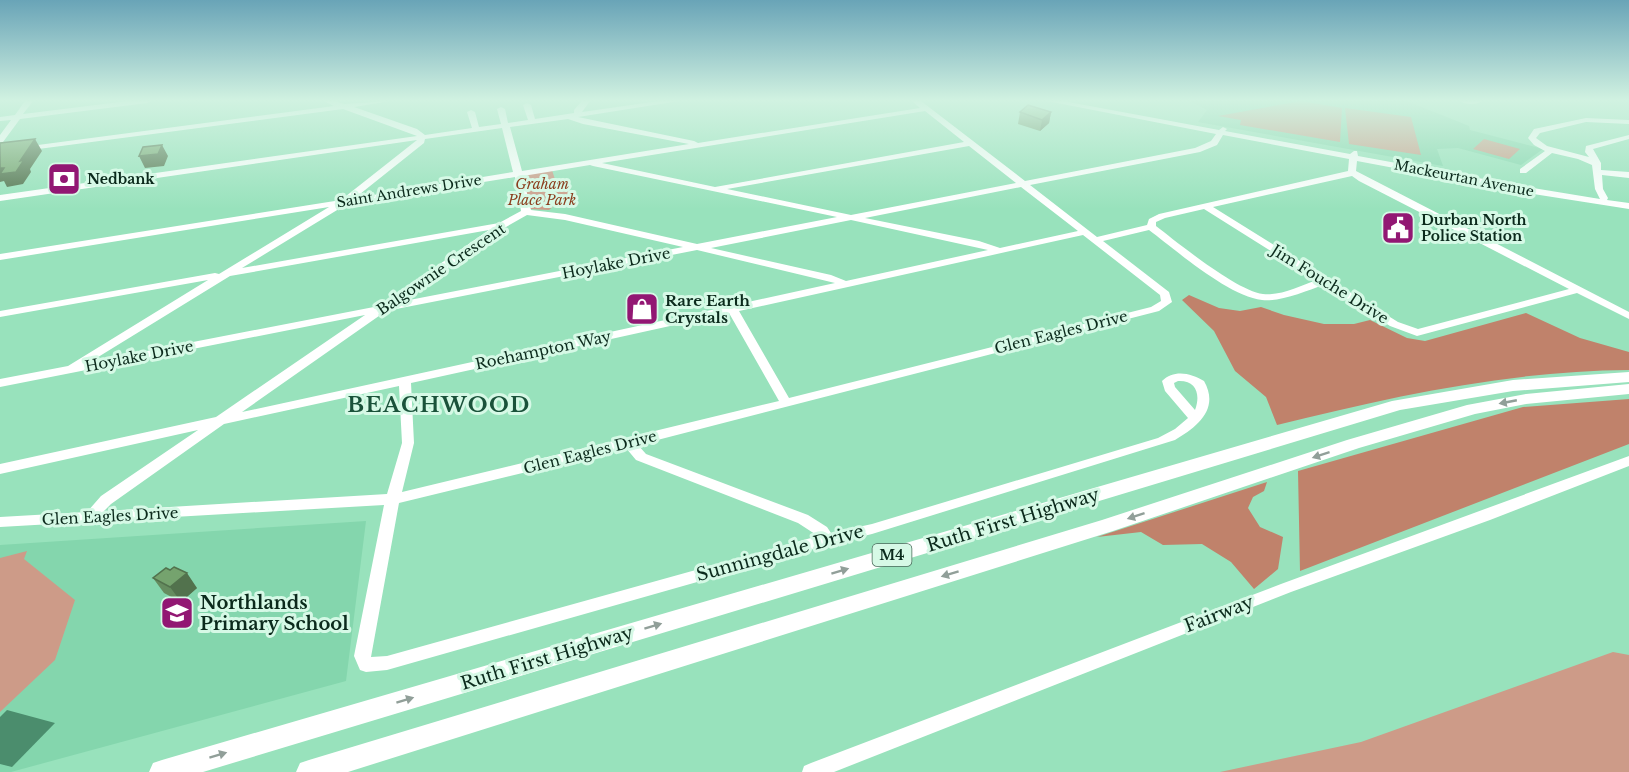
<svg xmlns="http://www.w3.org/2000/svg" width="1629" height="772" font-family="'Libre Baskerville',serif">
<rect width="100%" height="100%" fill="#98e2bc"/>
<path fill="#84d6ad" d="M1190,101H1407L1469,126L1470,130L1543,149L1521,165L1458,148L1437,149L1443,166L1198,122L1207,110Z
M366,521L346,681L11,772H0V545Z"/>
<path fill="#cd9b88" d="M1301,101L1342,108L1340,142L1240,125L1241,120L1218,116Z
M1345,108L1411,117L1421,155L1349,144Z
M1484,139L1520,149L1509,159L1473,149Z
M552,170L558,189L571,191L549,210L530,209L521,175Z
M27,551L24,559L75,600L55,660L0,712V558Z
M1613,652L1629,655V772H1220L1361,742Z"/>
<path fill="#c0826b" d="M1189,295L1219,308L1240,311L1261,307L1284,315L1324,324H1354L1370,320L1407,338L1425,341L1526,313L1580,338L1629,352V370C1509,371 1393,396 1277,425L1266,397L1235,371L1214,331L1182,300Z
M1629,399V444L1300,571L1298,471L1523,407Z
M1267,482L1264,491L1253,497L1248,508L1260,527L1283,537L1278,569L1254,589L1231,562L1202,544L1163,545L1141,532L1097,537Z"/>
<path fill="#4b8d6d" d="M7,710L55,723L12,767L0,764V717Z"/>
<g fill="none" stroke-linecap="round" stroke-linejoin="round">
<path fill="#fff" fill-rule="evenodd" d="M25,101H33L23,114L128,101H151L147,103L20,119L3,142H0V135L11,120L0,121V117L15,115Z
M324,101H335L344,104L390,101L354,107L417,129L425,135L472,128L467,112L471,110L475,112L479,127L501,124L497,109L501,107L505,109L508,123L528,120L523,105L527,103L531,105L535,119L574,113V110L582,101H590L582,112L659,101H679L578,117L694,141L698,143L920,108L912,101H921L1025,181L1195,148L1211,141L1216,134L1047,101H1063L1219,130L1223,127L1227,129L1225,131L1350,154L1354,151H1357L1358,156L1527,187L1600,199L1595,189L1592,165L1578,159L1552,153L1526,173H1520V169L1545,151L1534,145L1528,138L1534,129L1586,118L1629,120V124L1586,122L1540,133L1536,138L1547,146L1589,157L1585,152L1586,146L1629,135V139L1593,149L1601,163V170L1629,172V178L1602,175L1603,189L1608,198L1607,200L1629,203V209L1527,193L1357,161L1356,171L1629,312V319L1577,293L1417,336L1390,326L1324,285C1305,291 1282,302 1262,300C1228,296 1177,251 1149,230L1103,241L1169,292L1172,302L1159,311L638,445L646,454L808,515L827,527L831,533L872,524L1158,438L1175,429L1188,418L1165,391L1162,381C1174,369 1191,373 1204,381C1220,409 1197,427 1175,440L872,534L827,545L387,670L366,672L360,670L354,656L384,505L0,527V517L87,512L101,496L198,430L0,474V464L216,417L365,315L0,387V379L68,366L208,280L0,317V311L215,273L219,274L329,207L0,260V254L341,200L417,140L0,201V195L417,136L343,109L0,154V150L334,106ZM925,111L964,142L715,187L602,163ZM568,119L583,124L689,144L522,171L510,127ZM502,128L513,172L355,198L424,143L425,139ZM1223,135L1349,159L1348,171L1159,214L1149,219L1147,225L1097,237L1030,185L1200,152L1217,145ZM969,146L1016,183L851,215L727,189ZM590,165L593,166L837,217L697,244L565,214L531,210L523,176ZM1352,176L1359,181L1569,289L1418,329L1398,322L1213,207ZM515,177L521,211L499,223L242,268L347,204ZM1021,187L1078,231L1000,248L979,241L865,218ZM1204,209L1317,280C1300,286 1281,296 1263,294C1237,291 1178,243 1156,226V222L1165,218ZM527,215L565,220L683,247L399,302L506,227ZM851,220L988,250L846,281L831,275L711,248ZM489,230L379,306L90,362L230,276ZM1083,235L1160,295L1161,301L1151,307L789,398L739,311ZM697,250L835,283L242,412L386,311ZM729,313L779,401L402,492L414,443L411,383ZM1178,381C1196,380 1201,394 1195,410L1175,387L1174,383ZM399,386L402,443L387,494L104,511L111,504L224,424ZM626,448L636,460L798,523L818,536L387,656L371,657L399,503Z
M1460,101H1482C1477,105 1465,105 1460,101Z
M1629,456V466L1490,520L1291,592L834,772H802L804,766L811,763L1281,584Z"/>
<path fill="#fff" fill-rule="evenodd" d="M1629,372V382L1513,391L1400,410L203,772H149L153,763L162,760L1392,401L1513,380Z
M1629,384V394L1526,404L1475,414L1359,448L1113,531L348,772H296L300,763L309,760L1102,520L1347,440L1467,405L1526,394Z"/>
</g>
<path fill="#658c5f" d="M1020,112H1051L1049,123L1040,131L1018,124Z
M153,578L197,588L181,602L164,593Z"/>
<path fill="#52724d" d="M1051,112L1049,123L1040,131L1042,120Z
M35,139L42,151L30,169L31,172L23,184L7,187L4,181L0,182V168H4L20,161Z
M162,145L168,156L164,166L145,168L139,156Z
M187,573L197,588L181,602L170,587Z"/>
<path fill="#75a36e" stroke="#52724d" stroke-width="1.5" d="M1028,105L1051,112L1042,120L1020,112Z
M35,139L20,161L24,160L16,172L0,174L4,168H0V143Z
M162,145L158,154L139,156L143,147Z
M174,567L187,573L170,587L153,578L166,568L170,570Z"/>
<defs><path id="oneway-solid" d="M-6-.8H1V-3.2L6.5 0L1 3.2V.8H-6Z" transform="scale(1.5)"/></defs>
<g fill="#919f99">
<use href="#oneway-solid" transform="translate(1508 402) rotate(169)"/>
<use href="#oneway-solid" transform="translate(1321 455) rotate(162)"/>
<use href="#oneway-solid" transform="translate(1136 516) rotate(162)"/>
<use href="#oneway-solid" transform="translate(840 571) rotate(-17)"/>
<use href="#oneway-solid" transform="translate(950 574) rotate(163)"/>
<use href="#oneway-solid" transform="translate(653 626) rotate(-17)"/>
<use href="#oneway-solid" transform="translate(405 700) rotate(-17)"/>
<use href="#oneway-solid" transform="translate(218 755) rotate(-17)"/>
</g>
<linearGradient id="sky" x2="0" y2="1"><stop stop-color="#69a4b7"/><stop offset="0.48" stop-color="#d1f2e1"/><stop offset="1" stop-color="#d1f2e1" stop-opacity="0"/></linearGradient>
<rect width="1629" height="209" fill="url(#sky)"/>
<defs>
<symbol id="bank-square" viewBox="-11 -11 22 22"><rect x="-9" y="-9" width="18" height="18" rx="4" fill="#921773" stroke="#d6f9e6"/><path d="M-6-4H6V4H-6ZM0-2.3a2.3 2.3 0 1 0 0 4.6a2.3 2.3 0 1 0 0-4.6Z" fill="#fff"/></symbol>
<symbol id="civic-square" viewBox="-11 -11 22 22"><rect x="-9" y="-9" width="18" height="18" rx="4" fill="#921773" stroke="#d6f9e6"/><path d="M-.6-6.5H3V-4.5H.6V-3L4-1V1h2V6H-6V1h2V-1L-.6-3ZM-1.2 2.5V6h2.4V2.5Z" fill="#fff"/></symbol>
<symbol id="shop-square" viewBox="-11 -11 22 22"><rect x="-9" y="-9" width="18" height="18" rx="4" fill="#921773" stroke="#d6f9e6"/><path d="M-5-2.5h2.3a2.7 3.5 0 0 1 5.4 0H5L5.5 6h-11ZM-1.5-2.5h3a1.5 2.3 0 0 0-3 0Z" fill="#fff"/></symbol>
<symbol id="school-square" viewBox="-11 -11 22 22"><rect x="-9" y="-9" width="18" height="18" rx="4" fill="#921773" stroke="#d6f9e6"/><path d="M0-5L7-2L0 1L-7-2ZM-4 1L0 2.5L4 1V4Q0 6-4 4Z" fill="#fff"/></symbol>
</defs>
<g fill-rule="evenodd">
<use href="#bank-square" x="45" y="160" width="38" height="38"/>
<use href="#civic-square" x="1379" y="209" width="38" height="38"/>
<use href="#shop-square" x="623" y="290" width="38" height="38"/>
<use href="#school-square" x="158" y="594" width="38" height="38"/>
</g>
<g text-anchor="middle" dominant-baseline="central" stroke-width="6" stroke-linejoin="round" paint-order="stroke">
<g font-size="14" fill="#0b2a1c" stroke="#d6f9e6">
<text transform="translate(1464 178) rotate(11)">Mackeurtan Avenue</text>
<text transform="translate(409 191) rotate(-9)">Saint Andrews Drive</text>
</g>
<g font-size="14" font-weight="bold" fill="#0b2a1c" stroke="#d6f9e6" text-anchor="start">
<text x="87" y="179">Nedbank</text>
<text x="1421" y="220">Durban North<tspan x="1421" dy="16">Police Station</tspan></text>
</g>
<g font-size="14" font-style="italic" fill="#8b3e1e" stroke="#d6f9e6">
<text x="542" y="184">Graham<tspan x="542" dy="16">Place Park</tspan></text>
</g>
<rect fill="#d6f9e6" stroke="#486859" stroke-width="1.5" x="872.5" y="544" width="39" height="22" rx="4.5"/>
<g font-size="14" font-weight="bold" fill="#0b2a1c">
<text x="892" y="555">M4</text>
</g>
<g font-size="15" fill="#0b2a1c" stroke="#d6f9e6">
<text transform="translate(616 263) rotate(-11)">Hoylake Drive</text>
<text transform="translate(441 269) rotate(-34)">Balgownie Crescent</text>
<text transform="translate(1330 284) rotate(32)">Jim Fouche Drive</text>
<text transform="translate(1061 332) rotate(-14)">Glen Eagles Drive</text>
<text transform="translate(543 350) rotate(-12)">Roehampton Way</text>
<text transform="translate(139 356) rotate(-11)">Hoylake Drive</text>
<text transform="translate(590 452) rotate(-14)">Glen Eagles Drive</text>
<text transform="translate(110 516) rotate(-3)">Glen Eagles Drive</text>
</g>
<g font-size="15" font-weight="bold" fill="#0b2a1c" stroke="#d6f9e6" text-anchor="start">
<text x="665" y="300">Rare Earth<tspan x="665" dy="17">Crystals</tspan></text>
</g>
<g font-size="18" fill="#0b2a1c" stroke="#d6f9e6">
<text transform="translate(1013 520) rotate(-17)">Ruth First Highway</text>
<text transform="translate(780 553) rotate(-15)">Sunningdale Drive</text>
<text transform="translate(1219 614) rotate(-21)">Fairway</text>
<text transform="translate(547 658) rotate(-17)">Ruth First Highway</text>
</g>
<g font-size="18" font-weight="bold" fill="#0b2a1c" stroke="#d6f9e6" text-anchor="start">
<text x="200" y="603">Northlands<tspan x="200" dy="21">Primary School</tspan></text>
</g>
<g font-size="21" font-weight="bold" letter-spacing="1.5" fill="#1a523a" stroke="#d6f9e6">
<text x="439" y="405">BEACHWOOD</text>
</g>
</g>
</svg>
